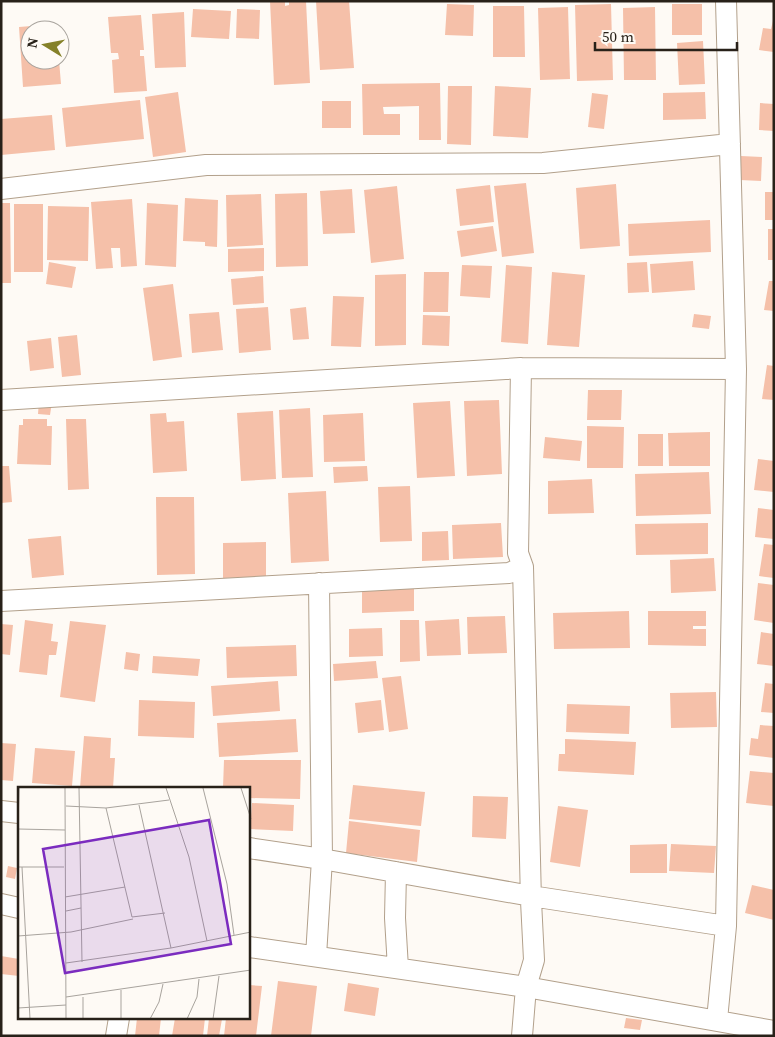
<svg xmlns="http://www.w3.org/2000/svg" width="775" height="1037" font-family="'Source Serif 4',serif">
<rect width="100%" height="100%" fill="#fefaf5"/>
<path fill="#f5c0a9" d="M270,1H285V6L289,5V1H306L310,83L274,85Z
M316,1H349L354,68L320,70Z
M447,4L474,5L473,36L445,35Z
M611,4L613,80L577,81L575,5Z
M672,4H702V35H672Z
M493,6H524L525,57H493Z
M568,7L570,79L540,80L538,8Z
M655,7L656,80H624L623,8Z
M193,9L231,11L229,39L191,37Z
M237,9L260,10L259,39L236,38Z
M184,12L186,67L155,68L152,14Z
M141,15L144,50H140V56H144L147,91L114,93L112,60L119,59L118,53H111L108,17Z
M773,21L774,52L759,50L763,28L771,29Z
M56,24L57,30H30V60H59L61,84L23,87L19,27Z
M703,41L705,84L679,85L677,43Z
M440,83L441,140H419V106L383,107L384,114H400V135H363L362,84Z
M448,86H472L471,145L447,144Z
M495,86L531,88L528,138L493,136Z
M178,92L186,152L153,157L145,97Z
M705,92L706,119L663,120V93Z
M592,93L608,95L604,129L588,127Z
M140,100L144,139L66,147L62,108Z
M322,101H351V128H322Z
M760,103L774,104V131L759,130Z
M52,115L55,150L1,155V119Z
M741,156L762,157L761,181L740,180Z
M526,183L534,253L502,257L494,186Z
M616,184L620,246L580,249L576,188Z
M490,185L494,222L460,226L456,189Z
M397,186L404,259L371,263L364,190Z
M352,189L355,233L323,234L320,191Z
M765,192H774V220H765Z
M307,193L308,266L276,267L275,194Z
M261,194L263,245L227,247L226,195Z
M185,198L218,200L217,247L205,246V242L183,241Z
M132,199L137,266L121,267L120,248H111L113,268L96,269L91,202Z
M1,203H10L11,283H1Z
M147,203L178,205L176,267L145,265Z
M14,204H43V272H14Z
M48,206L89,207L88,261L47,260Z
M710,220L711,252L629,256L628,224Z
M493,226L497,251L461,257L457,231Z
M768,229H774V260H768Z
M264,248V271L228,272V249Z
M693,261L695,290L652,293L650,264Z
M49,262L76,267L72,288L46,284Z
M647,262L649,292L628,293L627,263Z
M462,265L492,266L490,298L460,296Z
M506,265L532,267L528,344L501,342Z
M424,272H449L448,312H423Z
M552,272L585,275L579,347L547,345Z
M406,274V345L375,346V275Z
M263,276L264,303L233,305L231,279Z
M769,281H774V311L764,310Z
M173,284L182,357L153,361L143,288Z
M333,296L364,297L361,347L331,346Z
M268,307L271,350L239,353L236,309Z
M306,307L309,339L293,340L290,309Z
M219,312L223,350L192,353L189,314Z
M694,314L711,316L709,329L692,327Z
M423,315L450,316L449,346L422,345Z
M77,335L81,375L62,377L58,337Z
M51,338L54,368L30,371L27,341Z
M767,365L774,366V400L762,399Z
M588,390H622L621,420H587Z
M499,400L502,474L467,476L464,401Z
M39,401L52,402L50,415L38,414Z
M450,401L455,476L417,478L413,403Z
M310,408L313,477L282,478L279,410Z
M273,411L276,479L241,481L237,413Z
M166,413L167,422L184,421L187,471L153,473L150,414Z
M363,413L365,461L324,462L323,415Z
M23,419H47V426H52L51,465L17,464L19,425H23Z
M66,419H86L89,489L68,490Z
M587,426L624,427L623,468H587Z
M710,432V466H669L668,433Z
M638,434H663V466H638Z
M545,437L582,441L580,461L543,458Z
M758,459L774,461V492L754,490Z
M1,466H9L12,502L1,503Z
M367,466L368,481L334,483L333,467Z
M709,472L711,514L636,516L635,474Z
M592,479L594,513L548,514V481Z
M410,486L412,541L380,542L378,487Z
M326,491L329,561L291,563L288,493Z
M156,497H194L195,574L157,575Z
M758,508L774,510V539L755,537Z
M501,523L503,557L453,559L452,525Z
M708,523V554L636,555L635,524Z
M448,531L449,560L422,561V532Z
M61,536L64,575L32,578L28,539Z
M266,542V577L223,578V543Z
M764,544L774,545V578L759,576Z
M714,558L716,591L671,593L670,560Z
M758,583L774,585V623L754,620Z
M414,585V611L362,613V587Z
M629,611L630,648L554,649L553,613Z
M648,611H706V626H693V629H706V646L648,645Z
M505,616L507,653L468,654L467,617Z
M459,619L461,655L427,656L425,621Z
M25,620L53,624L51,641L58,642L56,655H49L47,675L19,672Z
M400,620H419L420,661L400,662Z
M70,621L106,625L95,702L60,697Z
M1,624L13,625L10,655L1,654Z
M382,628L383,656L349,657V629Z
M761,632L774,634V666L757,664Z
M296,645L297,676L227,678L226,647Z
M126,652L140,654L138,671L124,669Z
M153,656L200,659L198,676L152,673Z
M376,661L378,678L334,681L333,664Z
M401,676L408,729L389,732L382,678Z
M278,681L280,711L213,716L211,686Z
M765,683L774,684V713L761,712Z
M716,692L717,727L671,728L670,693Z
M139,700L195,702L194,738L138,736Z
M381,700L384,730L358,733L355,703Z
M567,704L630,706L629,734L566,732Z
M296,719L298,752L219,757L217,723Z
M760,725L774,726V758L749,755L751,738L758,739Z
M84,736L111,738L110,758H115L113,788H80Z
M565,739L636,742L634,775L558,771L559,754H565Z
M1,743L16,744L13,781L1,780Z
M35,748L75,751L72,786L32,783Z
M224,760H301L300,799L249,798V788H223Z
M750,771L774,773V806L746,803Z
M353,785L425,792L421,826L349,819Z
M473,796L508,797L506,839L472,837Z
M252,803L294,805L293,831L250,829Z
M558,806L588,810L580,867L550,862Z
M349,821L420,830L417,862L346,853Z
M667,844V873H630V845Z
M671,844L716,846L714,873L669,871Z
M8,866L17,868L15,879L6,877Z
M752,885L774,890V920L745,913Z
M1,956L19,959V976L1,974Z
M278,981L317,986L311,1036H271Z
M348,983L379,988L375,1016L344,1011Z
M249,985L262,986L256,1036H224L226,1018H249Z
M137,1018H161L159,1036H135Z
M175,1018H205L203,1036H172Z
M209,1018L222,1019L219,1036H207Z
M626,1018L642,1020L640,1030L624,1028Z"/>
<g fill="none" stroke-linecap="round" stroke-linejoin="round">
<defs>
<path id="minor" d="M1,189L206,165L543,163L730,144
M1,400L521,368L736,369
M1,601L509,573L523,567L518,553L521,368
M1,811L19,813
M249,848L322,859L531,896L726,926
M396,872L395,918L398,968
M1,904L19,908
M249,947L526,987L774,1031
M316,956L322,859L319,583
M717,1020L726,926L736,369L726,1
M116,1036L119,1018
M522,1036L526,987L534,960L531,901L523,567"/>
</defs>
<use href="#minor" stroke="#b2a08b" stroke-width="22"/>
<use href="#minor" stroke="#fff" stroke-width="20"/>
</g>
<g transform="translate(18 787)">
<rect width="232" height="232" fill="#fefaf5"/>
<path fill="none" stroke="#a8a39d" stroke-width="1" d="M47,1L48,232M61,1L64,175M148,1L171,70L189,154M185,1L209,97L216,148M223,1L233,32M121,18L153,161M48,19L88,21L151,13M88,21L114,130L147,126M0,39L1,1M0,42L47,43M0,80H46M4,80L12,232M47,110L107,100M48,124L63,121M0,149L53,145L115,132M48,176L153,161L233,145M103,203V232M48,210L233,183M65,210V232M0,221L48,218M132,232L141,215L145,197M169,232L179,210L181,192M195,232L201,189"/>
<path fill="#7b2cbf" fill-opacity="0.15" stroke="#7b2cbf" stroke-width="2.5" d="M191,33L213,157L47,186L25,62Z"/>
<rect width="232" height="232" fill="none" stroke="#282119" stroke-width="2.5"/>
</g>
<rect width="775" height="1037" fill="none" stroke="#282119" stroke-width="5"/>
<g transform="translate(45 45) rotate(280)"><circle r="24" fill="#fefaf5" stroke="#a8a39d"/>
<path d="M0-4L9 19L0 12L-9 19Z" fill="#858129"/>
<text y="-8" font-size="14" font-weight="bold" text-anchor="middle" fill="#282119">N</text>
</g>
<path d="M595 42v8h142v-8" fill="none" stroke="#282119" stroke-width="2.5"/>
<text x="602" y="42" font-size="15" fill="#282119" stroke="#fefaf5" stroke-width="4" paint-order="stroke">50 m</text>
</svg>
